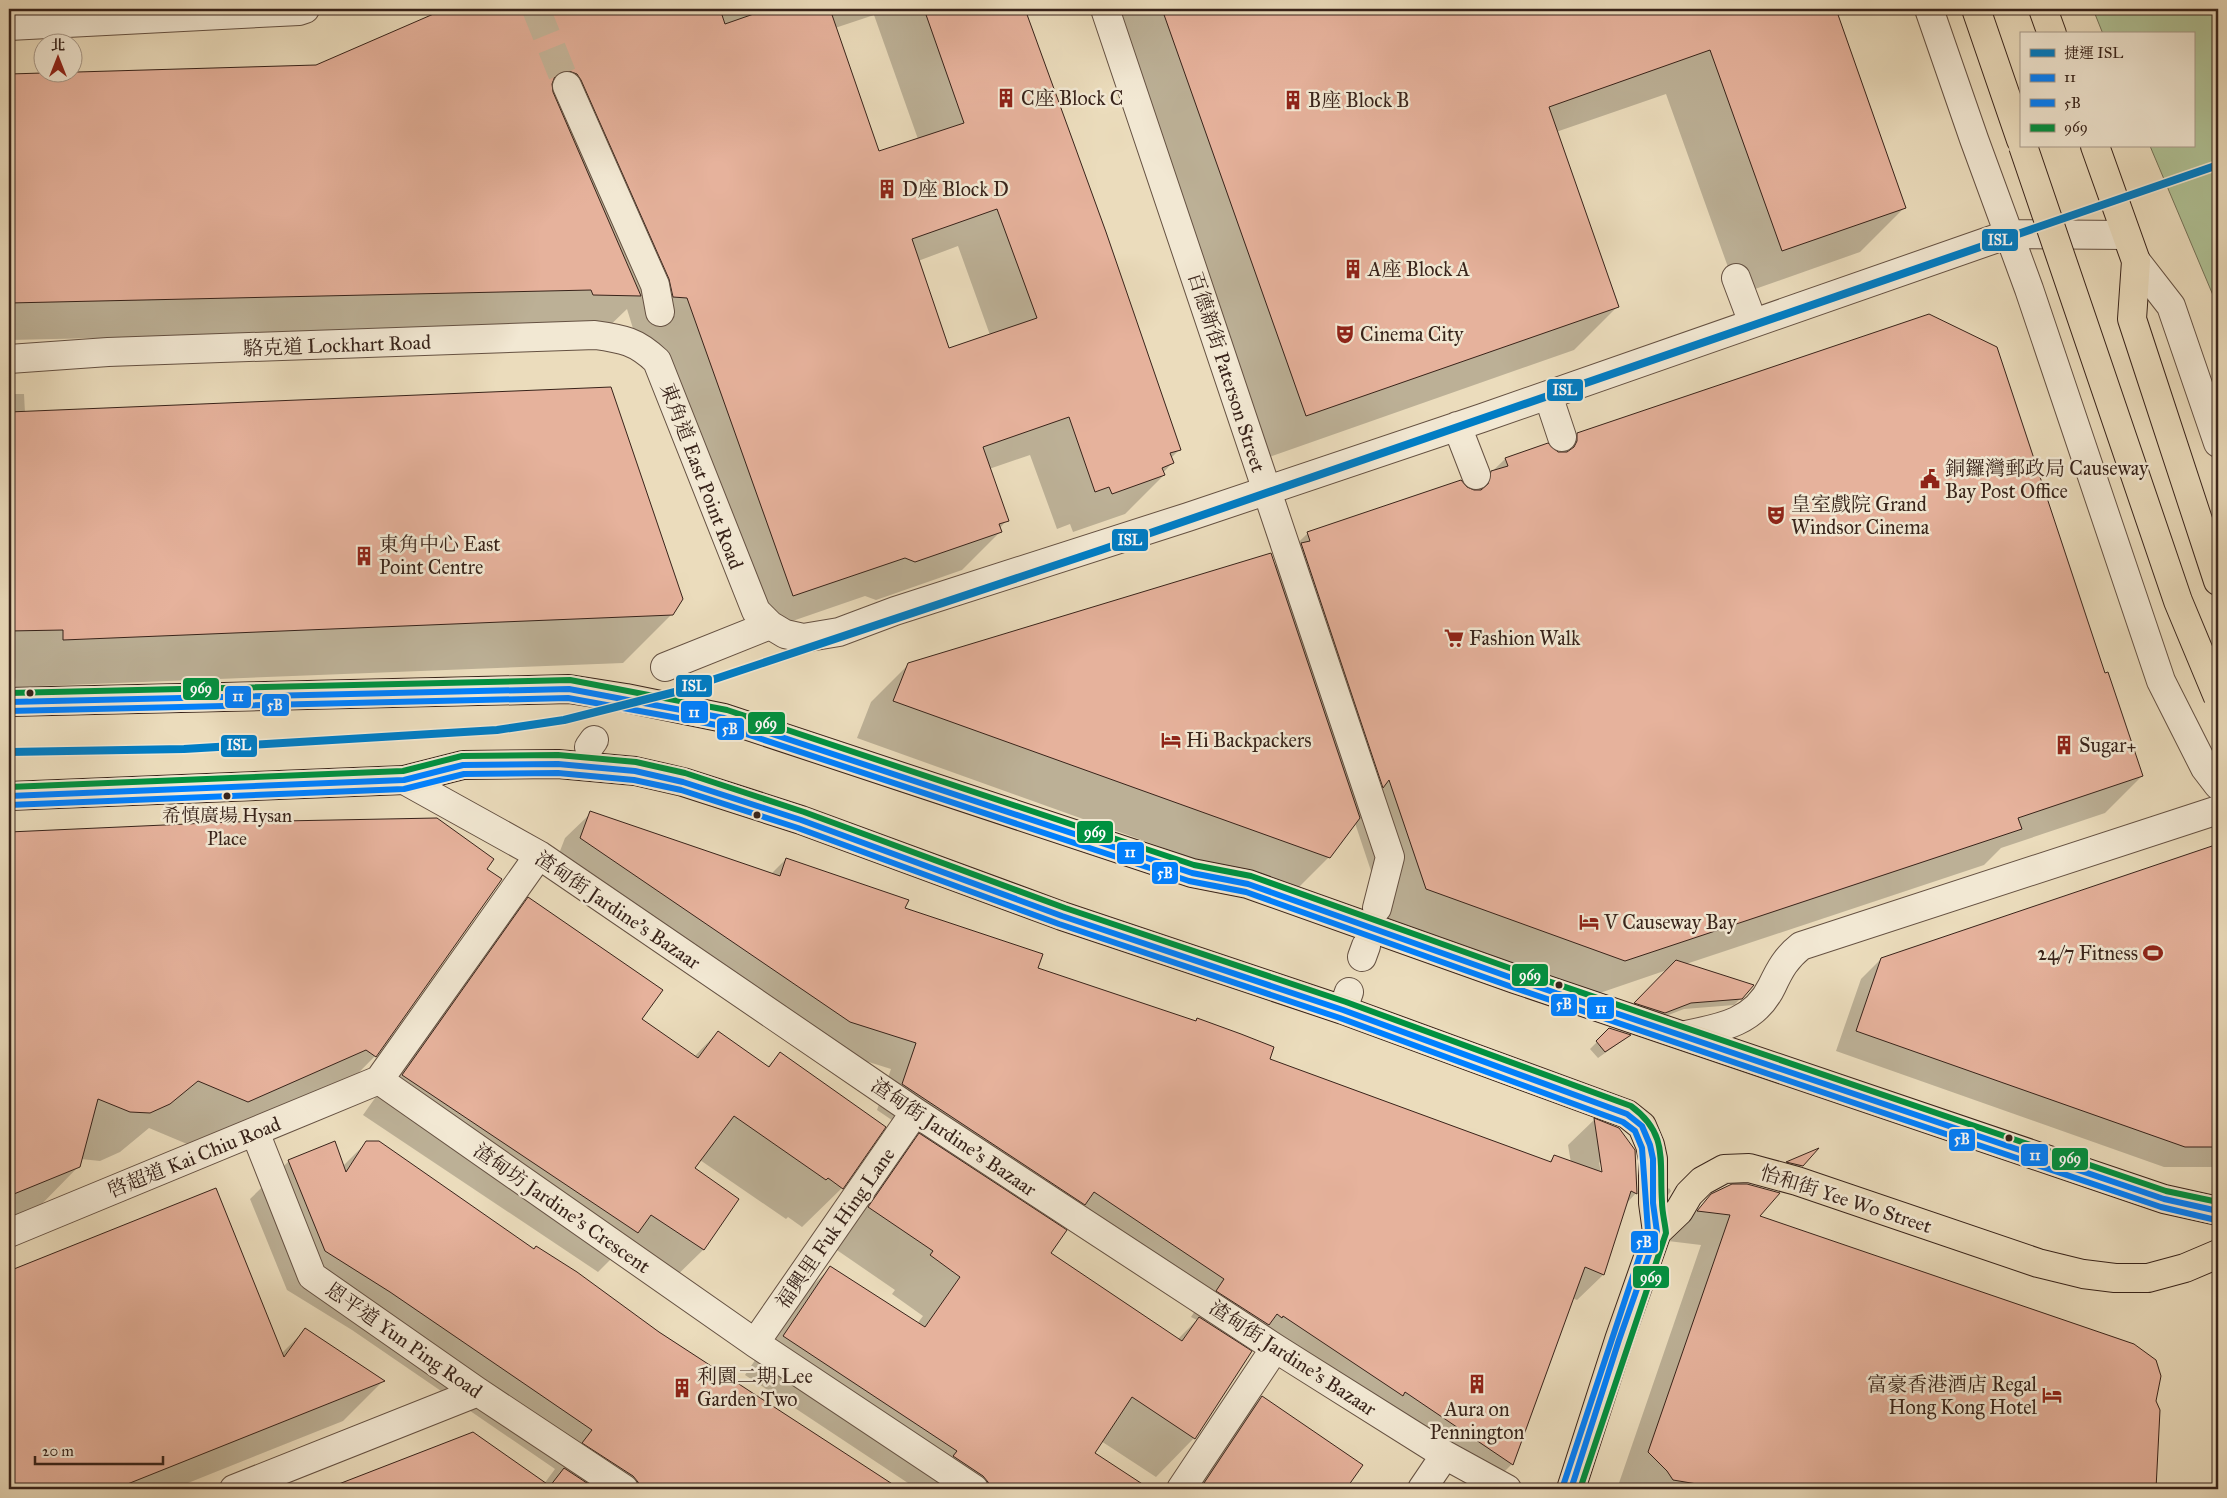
<svg xmlns="http://www.w3.org/2000/svg" width="2227" height="1498" font-family="'IM FELL Great Primer','Noto Serif TC',serif">
<rect width="100%" height="100%" fill="#ebdcbc"/>
<filter id="stains"><feTurbulence type="fractalNoise" baseFrequency=".004" numOctaves="4"/><feColorMatrix values="0 0 0 0 .2 0 0 0 0 .09 0 0 0 0 .02 0 0 0 .5 -.17"/></filter>
<radialGradient id="worn" r=".72"><stop offset=".6" stop-color="#630" stop-opacity="0"/><stop offset="1" stop-color="#630" stop-opacity=".3"/></radialGradient>
<path fill="#b0c296" stroke="#747258" d="M2093,9H2218V307L2150,146H2193V34H2103Z"/>
<path fill="#0003" fill-rule="evenodd" d="M9,9H140L9,15Z
M448,9H1025L1180,449L1171,458L1172,463L1163,473L1164,475L1125,514L1073,532L1070,524L1057,529L1030,455L989,469L1007,520L999,529L1000,532L962,570L876,600L865,596L755,634L648,336L635,335L627,309L601,334L553,328L9,340V75L317,66ZM874,15L918,139L878,153L835,28ZM958,246L990,335L948,350L918,261Z
M1103,9H1834L1904,208L1860,252L1738,295L1666,94L1556,132L1618,306L1574,350L1261,460Z
M9,394H24L25,413L672,614L623,663L16,687L15,677L9,678Z
M1578,434L2104,675L2142,776L2105,813L2001,848L1984,865L1686,964L1741,998L1734,1005L1684,1009L1658,1019L1629,1009L1667,970L1588,997L1389,925L1355,823L1329,857L1292,894L857,738L871,702L909,664L1274,566L1308,533L1466,488L1472,491L1505,459L1548,444L1558,453Z
M591,813L771,874L786,859L1037,968L1268,1059L1549,1162L1554,1157L1571,1163L1568,1145L1594,1120L1618,1129L1636,1193L1626,1204L1603,1275L1577,1300L1572,1298L1512,1464L1487,1489L1252,1341L1245,1348L1194,1438L1156,1477L1101,1441L1093,1453L1147,1489H917L745,1375L792,1306L830,1268L917,1324L923,1316L892,1294L895,1290L831,1246L881,1173L917,1137L877,1110L891,1069L824,1048L555,864L565,838ZM1599,1162L1602,1165L1604,1178L1602,1179ZM1069,1218L1199,1305L1191,1317L1197,1320L1178,1339L1050,1253L1060,1227Z
M232,824L485,869L501,880L375,1056L327,1105L199,1149L149,1128L120,1152L100,1161L81,1159L79,1166L31,1215L9,1224V834Z
M2218,845V1167H2164L1836,1051L1861,979L1881,959Z
M528,899L640,1020L694,1057L718,1032L767,1067L780,1054L842,1188L802,1227L788,1217L786,1219L700,1160L694,1169L737,1199L703,1250L663,1289L614,1256L598,1272L363,1115L489,938Z
M1610,1029L1629,1036L1598,1058L1590,1049Z
M366,1143L534,1250L898,1489H328L473,1433L544,1484L555,1469L352,1330L287,1290L250,1199L289,1161L343,1166Z
M1814,1151L1795,1172L1781,1168L1786,1163Z
M1669,1188L1671,1191L1663,1202V1194Z
M215,1190L281,1354L306,1329L383,1381L343,1421L173,1489H9V1272Z
M1712,1195L2155,1401L2158,1410L2155,1489H1625L1619,1483L1701,1245L1668,1241Z
M1262,1398L1361,1465L1345,1489H1188L1223,1436Z"/>
<path fill="#e6b29c" stroke="#38231a" fill-rule="evenodd" d="M445,9H720L725,24L768,9H830L879,151L964,123L924,9H1025L1106,232L1181,450L1170,453L1174,463L1162,468L1165,475L1112,494L1109,487L1095,492L1069,417L983,447L1009,521L999,524L1002,532L915,562L905,558L793,596L687,298L673,297L669,279L581,80L577,74L569,71L561,72L555,76L552,84L553,92L641,296L593,295L591,290L9,303V74L316,65ZM997,209L1037,318L949,348L912,239Z
M1162,9H1836L1906,208L1782,251L1710,50L1549,107L1619,307L1306,416Z
M1929,314L1997,347L2105,673L2108,672L2143,776L2018,818L2022,829L1625,961L1426,889L1389,780L1383,788L1301,543L1310,541L1307,532L1461,480L1467,487L1474,490H1481L1488,484L1491,471L1508,466L1505,458L1548,443L1558,452H1567L1574,447L1577,441V433Z
M611,387L683,599L673,615L63,640V630L9,631V537H11L9,412Z
M1271,553L1360,818L1330,858L893,701L908,663Z
M590,811L780,876L786,858L909,900L905,908L1043,954L1038,968L1196,1021L1197,1018L1241,1034L1274,1047L1270,1059L1551,1162L1554,1155L1602,1172L1594,1118L1619,1128L1635,1150L1637,1194L1631,1191L1604,1275L1585,1267L1513,1465L1405,1392L1403,1396L1283,1316L1282,1318L1277,1314L1269,1325L1216,1291L1224,1279L1094,1192L1085,1205L902,1084L916,1043L850,1022L580,838Z
M437,818L494,859L487,869L502,879L376,1057L366,1050L248,1102L198,1081L170,1104L150,1113L130,1112L98,1099L80,1167L9,1196V832L231,822Z
M2218,844V1147H2185L1856,1031L1881,958Z
M528,897L663,990L642,1019L698,1058L718,1031L769,1067L780,1052L886,1127L843,1189L828,1178L826,1180L734,1116L695,1168L739,1199L704,1250L651,1215L638,1233L402,1075Z
M1676,960L1754,985L1742,999L1691,1003L1665,1013L1634,1003Z
M1609,1028L1631,1035L1605,1052L1596,1041Z
M919,1133L1067,1230L1051,1253L1182,1341L1199,1317L1252,1351L1195,1439L1132,1397L1095,1453L1150,1489H990L988,1482L983,1476L953,1456L957,1451L783,1336L830,1266L925,1327L960,1277L930,1255L933,1251L868,1207Z
M335,1141L346,1172L366,1141H379L534,1249L536,1246L577,1272L659,1332L900,1489H640L638,1482L633,1476L582,1443L592,1430L390,1292L325,1251L288,1160Z
M1819,1148L1803,1166L1786,1162Z
M1732,1184H1747L1780,1193L1760,1216L2134,1344L2156,1360L2161,1376L2156,1401L2160,1410L2156,1489H1727L1673,1480L1667,1471L1648,1452L1730,1215L1697,1211L1711,1194Z
M216,1188L284,1357L305,1328L385,1381L115,1489H9V1271Z
M1262,1396L1363,1465L1346,1489H1200Z
M473,1432L550,1486L564,1468L596,1489H332L331,1487Z"/>
<g fill="none" stroke-linecap="round" stroke-linejoin="round">
<path stroke="#c7b79c" stroke-width="28" stroke-dasharray="28 14" stroke-linecap="butt" d="M536,9L567,86"/>
<defs>
<path id="minor" d="M1105,9L1390,857L1377,908
M1929,9L1974,139L2029,289L2161,681L2205,768L2218,785
M9,26L299,11L305,9
M567,86L655,285L660,312
M2136,261L2171,306L2218,443
M1736,278L1753,323
M9,359L108,352L595,335C623,339 636,341 657,361L756,611L770,625L785,634L803,638L839,632L895,611L1188,517L1482,418L2009,234L2126,235
M1548,395L1562,437
M1457,426L1476,475
M665,667L770,625
M589,747L594,740
M404,780L539,855L915,1112L1275,1348L1445,1455L1507,1489
M1362,957L1366,946
M1345,1003L1349,992
M1685,1035C1721,1028 1755,1022 1772,986C1780,969 1786,958 1801,946L2218,810
M379,1080L755,1343L974,1489
M379,1080L539,855
M255,1132L312,1276L478,1392L624,1489
M9,1233L379,1080
M755,1343L915,1112
M234,1489L478,1392
M1181,1489L1275,1348
M1422,1489L1445,1455"/>
<path id="major" d="M1976,9L2021,140
M2043,9L2052,34
M2095,146L2136,261L2132,319L2218,581
M9,702L569,689L626,698L724,718L1192,873L1248,884L1515,979L2164,1199L2218,1211
M9,796L404,780L463,765L558,764L635,771L683,782L801,820L1062,916L1343,1010L1627,1114L1642,1126L1650,1145L1653,1159V1203L1657,1232
M1571,1489L1619,1340L1657,1232L1679,1211L1689,1194L1702,1181L1724,1169L1749,1168L1797,1181L2038,1263L2083,1274L2115,1278H2148L2185,1268L2218,1254"/>
</defs>
<use href="#minor" stroke="#655142" stroke-width="30"/>
<use href="#major" stroke="#38231a" stroke-width="30"/>
<use href="#minor" stroke="#f2e8d3" stroke-width="28"/>
<use href="#major" stroke="#ebdcbc" stroke-width="28"/>
<defs>
<path id="major-bridge" d="M2023,146L2178,601L2218,697"/>
</defs>
<use href="#major-bridge" stroke="#38231a" stroke-width="30" stroke-linecap="butt"/>
<use href="#major-bridge" stroke="#ebdcbc" stroke-width="28"/>
<defs>
<path id="bus-1" d="M9,702L569,689L724,718L1192,873L1248,884L1515,979L2164,1199L2218,1211
M9,796L404,780L463,765L558,764L635,771L683,782L801,820L1062,916L1343,1010L1627,1114L1642,1126L1650,1145L1653,1159V1203L1657,1232L1619,1340L1571,1489"/>
<path id="bus-2" d="M9,711L568,698L722,726L1189,881L1246,892L1512,987L2161,1207L2216,1220
M9,805L404,789L464,774L558,773L634,780L681,790L798,828L1059,924L1340,1018L1623,1122L1635,1131L1642,1148L1648,1231L1563,1486"/>
<path id="bus-3" d="M9,693L570,680L727,710L1194,865L1251,876L1518,971L2166,1191L2218,1202
M9,787L403,771L462,756L558,755L636,762L685,773L804,812L1065,908L1346,1002L1631,1106C1669,1134 1659,1161 1662,1202C1662,1212 1665,1223 1666,1233L1580,1489"/>
</defs>
<use href="#bus-1" stroke="#f2e8d3" stroke-width="10"/>
<use href="#bus-2" stroke="#f2e8d3" stroke-width="10"/>
<use href="#bus-3" stroke="#f2e8d3" stroke-width="10"/>
<use href="#bus-1" stroke="#0080ff" stroke-width="6"/>
<use href="#bus-2" stroke="#0080ff" stroke-width="6"/>
<use href="#bus-3" stroke="#009140" stroke-width="6"/>
<defs>
<path id="metro-1" d="M9,752L184,749L497,730L564,720L679,691L1101,550L2218,165"/>
</defs>
<use href="#metro-1" stroke="#f2e8d3" stroke-width="11"/>
<use href="#metro-1" stroke="#007dc5" stroke-width="8"/>
</g>
<defs>
<symbol id="building-bare" viewBox="-9 -9 18 18"><path d="M-4-6H4V6H1V3H-1V6H-4ZM-2.5-4.3h1.7v1.8h-1.7ZM.8-4.3h1.7v1.8H.8ZM-2.5-1h1.7V.8h-1.7ZM.8-1h1.7V.8H.8Z" fill="#8f2418" stroke="#f2e8d3" stroke-width="2.5" paint-order="stroke"/></symbol>
<symbol id="theatre-bare" viewBox="-9 -9 18 18"><path d="M-5-5.5Q0-4 5-5.5V0Q5 5 0 6Q-5 5-5 0ZM-3.3-2.5H-1v1.5H-3.3ZM1-2.5H3.3v1.5H1ZM-2.8 1Q0 5.5 2.8 1Z" fill="#8f2418" stroke="#f2e8d3" stroke-width="2.5" paint-order="stroke"/></symbol>
<symbol id="civic-bare" viewBox="-9 -9 18 18"><path d="M-.6-6.5H3V-4.5H.6V-3L4-1V1h2V6H-6V1h2V-1L-.6-3ZM-1.2 2.5V6h2.4V2.5Z" fill="#8f2418" stroke="#f2e8d3" stroke-width="2.5" paint-order="stroke"/></symbol>
<symbol id="supermarket-bare" viewBox="-9 -9 18 18"><path d="M-6-5.5h2.5l.6 2H6L4.5 2H-2.5L-4.4-4H-6ZM-1.5 3.2a1.3 1.3 0 1 0 .1 0ZM3 3.2a1.3 1.3 0 1 0 .1 0Z" fill="#8f2418" stroke="#f2e8d3" stroke-width="2.5" paint-order="stroke"/></symbol>
<symbol id="hotel-bare" viewBox="-9 -9 18 18"><path d="M-6-4.5h1.5V1H6V5H4.5V3h-9V5H-6ZM-4 0a1.8 1.8 0 1 1 3.6 0ZM.5 0V-2.5h3Q6-2.5 6 0Z" fill="#8f2418" stroke="#f2e8d3" stroke-width="2.5" paint-order="stroke"/></symbol>
<symbol id="stadium-bare" viewBox="-9 -9 18 18"><path d="M0-5a6.5 5 0 1 0 0 10a6.5 5 0 1 0 0-10ZM-3.5-1.8h7v3.6h-7Z" fill="#8f2418" stroke="#f2e8d3" stroke-width="2.5" paint-order="stroke"/></symbol>
</defs>
<g fill-rule="evenodd">
<use href="#building-bare" x="992" y="84" width="28" height="28"/>
<use href="#building-bare" x="1279" y="86" width="28" height="28"/>
<use href="#building-bare" x="873" y="175" width="28" height="28"/>
<use href="#building-bare" x="1339" y="255" width="28" height="28"/>
<use href="#theatre-bare" x="1331" y="320" width="28" height="28"/>
<use href="#civic-bare" x="1916" y="465" width="28" height="28"/>
<use href="#theatre-bare" x="1762" y="501" width="28" height="28"/>
<use href="#building-bare" x="350" y="542" width="28" height="28"/>
<use href="#supermarket-bare" x="1440" y="624" width="28" height="28"/>
<use href="#hotel-bare" x="1157" y="726" width="28" height="28"/>
<use href="#building-bare" x="2050" y="731" width="28" height="28"/>
<use href="#hotel-bare" x="1575" y="908" width="28" height="28"/>
<use href="#stadium-bare" x="2139" y="939" width="28" height="28"/>
<use href="#building-bare" x="1463" y="1370" width="28" height="28"/>
<use href="#building-bare" x="668" y="1374" width="28" height="28"/>
<use href="#hotel-bare" x="2038" y="1381" width="28" height="28"/>
</g>
<g fill="#38231a" stroke="#f2e8d3" stroke-width="2">
<circle cx="30" cy="693" r="4.5"/>
<circle cx="227" cy="796" r="4.5"/>
<circle cx="757" cy="815" r="4.5"/>
<circle cx="1559" cy="985" r="4.5"/>
<circle cx="2009" cy="1138" r="4.5"/>
</g>
<g text-anchor="middle" dominant-baseline="central" stroke-width="5" stroke-linejoin="round" paint-order="stroke">
<g font-size="19" fill="#38231a" stroke="#f2e8d3">
<text x="227" y="815">希慎廣場 Hysan<tspan x="227" dy="23">Place</tspan></text>
</g>
<g font-size="20" fill="#38231a" stroke="#f2e8d3" text-anchor="start">
<text x="1021" y="98">C座 Block C</text>
<text x="1308" y="100">B座 Block B</text>
<text x="902" y="189">D座 Block D</text>
<text x="1368" y="269">A座 Block A</text>
<text x="1360" y="334">Cinema City</text>
<text x="1945" y="468">銅鑼灣郵政局 Causeway<tspan x="1945" dy="23">Bay Post Office</tspan></text>
<text x="1791" y="504">皇室戲院 Grand<tspan x="1791" dy="23">Windsor Cinema</tspan></text>
<text x="379" y="544">東角中心 East<tspan x="379" dy="23">Point Centre</tspan></text>
<text x="1469" y="638">Fashion Walk</text>
<text x="1186" y="740">Hi Backpackers</text>
<text x="2079" y="745">Sugar+</text>
<text x="1604" y="922">V Causeway Bay</text>
<text x="2138" y="953" text-anchor="end">24/7 Fitness</text>
<text x="697" y="1376">利園二期 Lee<tspan x="697" dy="23">Garden Two</tspan></text>
<text x="2037" y="1384" text-anchor="end">富豪香港酒店 Regal<tspan x="2037" dy="23">Hong Kong Hotel</tspan></text>
<text x="1477" y="1409" text-anchor="middle">Aura on<tspan x="1477" dy="23">Pennington</tspan></text>
</g>
<g font-size="20" fill="#38231a" stroke="#f2e8d3">
<text transform="translate(337 345) rotate(-2)">駱克道 Lockhart Road</text>
<text transform="translate(1227 372) rotate(72)">百德新街 Paterson Street</text>
<text transform="translate(702 476) rotate(69)">東角道 East Point Road</text>
<text transform="translate(618 910) rotate(34)">渣甸街 Jardine's Bazaar</text>
<text transform="translate(954 1137) rotate(34)">渣甸街 Jardine's Bazaar</text>
<text transform="translate(194 1157) rotate(-22)">啓超道 Kai Chiu Road</text>
<text transform="translate(1846 1199) rotate(18)">怡和街 Yee Wo Street</text>
<text transform="translate(562 1208) rotate(35)">渣甸坊 Jardine's Crescent</text>
<text transform="translate(835 1228) rotate(-55)">福興里 Fuk Hing Lane</text>
<text transform="translate(404 1340) rotate(35)">恩平道 Yun Ping Road</text>
<text transform="translate(1293 1358) rotate(33)">渣甸街 Jardine's Bazaar</text>
</g>
</g>
<g stroke="#f2e8d3" stroke-width="2">
<rect x="1981" y="228" width="38" height="24" rx="5" fill="#007dc5"/>
<rect x="1546" y="378" width="38" height="24" rx="5" fill="#007dc5"/>
<rect x="1111" y="528" width="38" height="24" rx="5" fill="#007dc5"/>
<rect x="675" y="674" width="38" height="24" rx="5" fill="#007dc5"/>
<rect x="182" y="677" width="38" height="24" rx="5" fill="#009140"/>
<rect x="224" y="685" width="28" height="24" rx="5" fill="#0080ff"/>
<rect x="261" y="693" width="29" height="24" rx="5" fill="#0080ff"/>
<rect x="680" y="700" width="29" height="24" rx="5" fill="#0080ff"/>
<rect x="747" y="711" width="39" height="24" rx="5" fill="#009140"/>
<rect x="716" y="717" width="29" height="24" rx="5" fill="#0080ff"/>
<rect x="220" y="734" width="38" height="24" rx="5" fill="#007dc5"/>
<rect x="1076" y="820" width="38" height="24" rx="5" fill="#009140"/>
<rect x="1116" y="841" width="29" height="24" rx="5" fill="#0080ff"/>
<rect x="1151" y="861" width="28" height="24" rx="5" fill="#0080ff"/>
<rect x="1511" y="963" width="38" height="24" rx="5" fill="#009140"/>
<rect x="1550" y="993" width="28" height="24" rx="5" fill="#0080ff"/>
<rect x="1586" y="996" width="29" height="24" rx="5" fill="#0080ff"/>
<rect x="1948" y="1128" width="28" height="24" rx="5" fill="#0080ff"/>
<rect x="2020" y="1143" width="29" height="24" rx="5" fill="#0080ff"/>
<rect x="2051" y="1147" width="38" height="24" rx="5" fill="#009140"/>
<rect x="1630" y="1230" width="29" height="24" rx="5" fill="#0080ff"/>
<rect x="1632" y="1265" width="38" height="24" rx="5" fill="#009140"/>
</g>
<g font-size="14" text-anchor="middle" font-weight="bold" fill="#fff">
<text x="2000" y="245">ISL</text>
<text x="1565" y="395">ISL</text>
<text x="1130" y="545">ISL</text>
<text x="694" y="691">ISL</text>
<text x="201" y="693">969</text>
<text x="238" y="701">11</text>
<text x="275" y="710">5B</text>
<text x="694" y="717">11</text>
<text x="766" y="728">969</text>
<text x="730" y="734">5B</text>
<text x="239" y="750">ISL</text>
<text x="1095" y="837">969</text>
<text x="1130" y="857">11</text>
<text x="1165" y="878">5B</text>
<text x="1530" y="980">969</text>
<text x="1564" y="1009">5B</text>
<text x="1601" y="1013">11</text>
<text x="1962" y="1144">5B</text>
<text x="2035" y="1160">11</text>
<text x="2070" y="1163">969</text>
<text x="1644" y="1247">5B</text>
<text x="1651" y="1282">969</text>
</g>
<rect width="2227" height="1498" fill="none" stroke="#ebdcbc" stroke-width="30"/>
<rect x="10" y="10" width="2207" height="1478" fill="none" stroke="#38231a" stroke-width="2.5"/>
<rect x="15" y="15" width="2197" height="1468" fill="none" stroke="#38231a"/>
<rect x="2020" y="32" width="175" height="115" fill="#f2e8d3" stroke="#a89989"/>
<rect x="2030" y="49" width="25" height="8" fill="#007dc5" stroke="#a89989"/>
<text x="2064" y="58" font-size="15" fill="#38231a">捷運 ISL</text>
<rect x="2030" y="74" width="25" height="8" fill="#0080ff" stroke="#a89989"/>
<text x="2064" y="82" font-size="15" fill="#38231a">11</text>
<rect x="2030" y="99" width="25" height="8" fill="#0080ff" stroke="#a89989"/>
<text x="2064" y="108" font-size="15" fill="#38231a">5B</text>
<rect x="2030" y="124" width="25" height="8" fill="#009140" stroke="#a89989"/>
<text x="2064" y="132" font-size="15" fill="#38231a">969</text>
<g transform="translate(58 58)"><circle r="24" fill="#f2e8d3" stroke="#a89989"/>
<path d="M0-4L9 19L0 12L-9 19Z" fill="#8f2418"/>
<text y="-8" font-size="14" font-weight="bold" text-anchor="middle" fill="#38231a">北</text>
</g>
<path d="M35 1456v8h128v-8" fill="none" stroke="#38231a" stroke-width="2.5"/>
<text x="42" y="1456" font-size="15" fill="#38231a" stroke="#f2e8d3" stroke-width="4" paint-order="stroke">20 m</text>
<rect width="100%" height="100%" filter="url(#stains)"/>
<rect width="100%" height="100%" fill="url(#worn)"/>
</svg>
